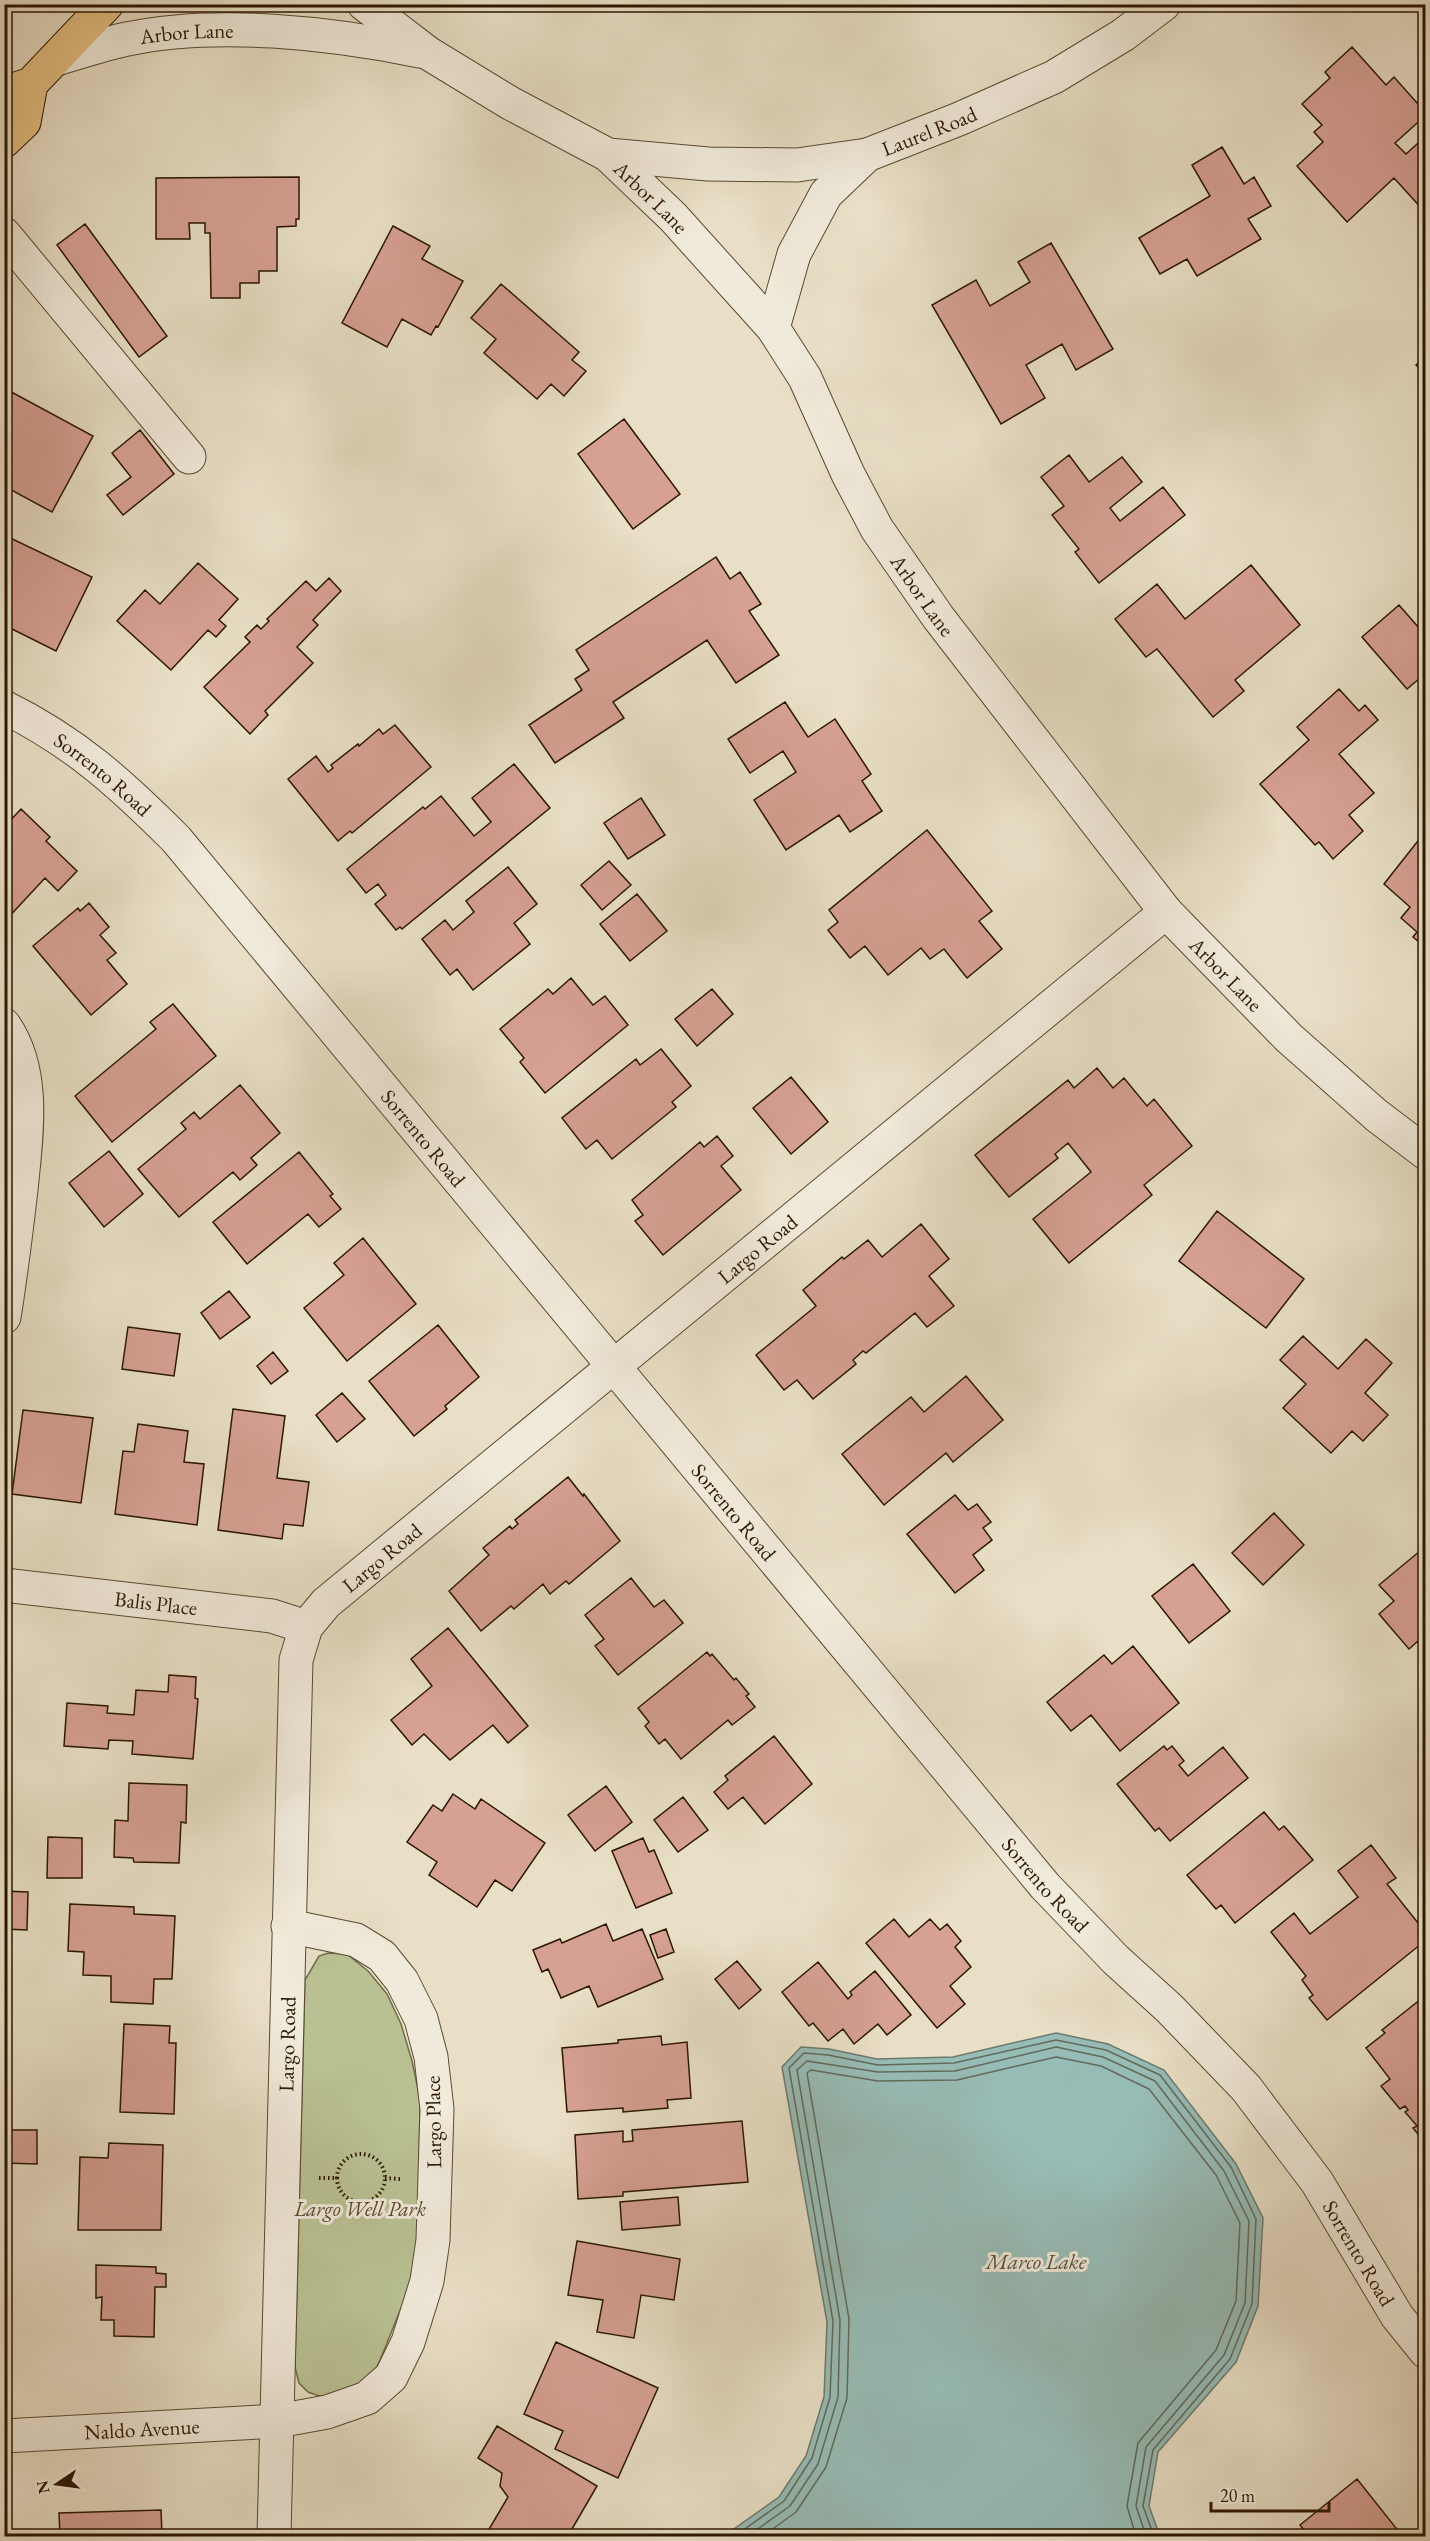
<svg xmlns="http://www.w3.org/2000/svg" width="1430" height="2541" font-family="'EB Garamond',serif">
<rect width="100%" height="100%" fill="#e8dfc6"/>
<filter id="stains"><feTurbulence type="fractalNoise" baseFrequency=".00333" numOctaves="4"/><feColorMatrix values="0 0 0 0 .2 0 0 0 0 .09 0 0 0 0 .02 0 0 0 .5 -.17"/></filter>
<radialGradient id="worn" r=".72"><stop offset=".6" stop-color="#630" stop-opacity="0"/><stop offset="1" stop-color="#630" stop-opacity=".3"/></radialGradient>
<path fill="#b9c193" stroke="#726c4a" stroke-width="1.5" d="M328,1953L347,1954L368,1971L387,1994L401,2024L412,2061L420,2099L418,2240L408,2291L378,2365L365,2384L325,2398L308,2392L299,2383L295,2367L305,1980L319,1956Z"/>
<path fill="#97bcb6" stroke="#6c7a6d" stroke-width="1.5" d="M1056,2033L1108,2044L1164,2070L1236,2164L1263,2218L1258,2306L1236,2362L1158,2452L1149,2506L1160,2536H724L779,2497L806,2456L824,2397L827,2322L782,2067L801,2047L829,2049L877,2059L953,2057Z"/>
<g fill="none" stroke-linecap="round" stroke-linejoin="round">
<path stroke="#616a5b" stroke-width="1.5" d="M735,2536L784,2501L812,2458L830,2397L833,2321L789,2068L804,2053L828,2055L878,2065L954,2063L1056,2040L1106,2050L1160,2075L1231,2167L1256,2219L1252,2304L1230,2359L1153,2450L1143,2506L1154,2536
M748,2536L790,2506L818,2464L838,2397L840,2320L797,2070L807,2061L878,2072L955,2071L1056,2047L1103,2057L1155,2081L1224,2171L1249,2221L1245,2303L1224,2355L1146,2447L1136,2506L1146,2536
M763,2536L796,2512L826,2467L847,2398L849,2319L807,2073L811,2070L878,2081L957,2080L1056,2057L1101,2066L1149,2089L1216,2175L1240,2223L1236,2301L1216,2350L1138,2443L1127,2506L1136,2536"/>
</g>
<path fill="#d6a093" stroke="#2b1700" stroke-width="1.5" d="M1352,47L1386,85L1394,77L1426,113V115L1395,143L1406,154L1426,136L1425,212L1394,178L1347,222L1297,166L1323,142L1314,132L1322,125L1302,104L1330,78L1325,72Z
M1222,147L1244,184L1254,177L1271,206L1248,219L1261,239L1197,276L1187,259L1160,274L1139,238L1210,196L1192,165Z
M299,177V219H296V226L277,227V271H259V283H240V298H211L210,233H205V223H189L190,239H156V178Z
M85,224L167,336L139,357L57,245Z
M393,226L430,246L422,259L463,281L438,327L436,326L431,335L402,319L387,347L342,323Z
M1051,243L1113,349L1076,370L1062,344L1026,365L1045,398L1001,424L932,305L976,280L990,306L1030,282L1018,262Z
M501,284L579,352L572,360L586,371L564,396L551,384L537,399L484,353L496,339L471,318Z
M1426,356V375L1416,365Z
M4,388L93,436L52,512L4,486Z
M624,419L680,494L633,529L578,454Z
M140,430L174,474L123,515L107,495L131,477L112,453Z
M1069,455L1089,482L1122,457L1142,482L1110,508L1120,521L1163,487L1185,515L1099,583L1075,552L1079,549L1052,515L1064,506L1041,477Z
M4,535L92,577L56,651L4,625Z
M716,557L730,579L740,572L761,604L749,611L779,655L736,683L707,640L613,702L624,718L555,763L529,725L582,690L575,679L589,670L576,650Z
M198,563L238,599L219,620L226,626L216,637L208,630L171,670L117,621L145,590L160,604Z
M1251,565L1300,625L1235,680L1244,691L1213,717L1157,649L1146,657L1115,619L1157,584L1185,619Z
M329,578L341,591L313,620L318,625L297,647L313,663L265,711L268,715L250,734L204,687L250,642L245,637L257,625L261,629L269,621L267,619L306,581L316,591Z
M1399,605L1426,636V673L1407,689L1362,637Z
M1339,689L1359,711L1365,705L1378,720L1339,754L1374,793L1349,815L1363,831L1333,859L1319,842L1315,845L1260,784L1309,740L1297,727Z
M785,702L808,737L835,719L871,774L862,781L882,811L850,832L839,815L786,850L754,800L796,772L783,751L750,773L728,739Z
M395,725L431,767L352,833L350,831L338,841L288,779L316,756L328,772L333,768L331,765L358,744L359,746L379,729L383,734Z
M514,764L550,808L402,929L400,927L396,930L375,904L386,895L378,884L366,893L347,869L423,807L425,809L441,796L474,836L491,822L472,798Z
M641,798L665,835L628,859L604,823Z
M21,809L50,837L46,841L77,871L58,891L45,878L4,922V827Z
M927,830L992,911L979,921L1002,949L967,978L944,949L930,959L921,948L888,975L865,946L850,958L828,930L838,922L829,910Z
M1421,837L1426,841V948L1413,937L1417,932L1401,918L1410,907L1384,884Z
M609,861L631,885L602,910L581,885Z
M508,867L537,904L514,923L530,944L473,990L457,969L450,975L422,939L445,920L453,930L474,912L466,901Z
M637,894L667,931L630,961L600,924Z
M89,903L109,927L100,935L116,953L107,960L127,984L91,1015L33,946L78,908L80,911Z
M571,978L593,1005L605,996L628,1025L545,1093L520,1062L524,1058L500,1029L548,989L553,994Z
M712,989L733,1014L697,1046L675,1019Z
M173,1004L216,1056L112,1142L75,1096L156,1029L150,1022Z
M661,1049L691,1086L672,1102L676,1107L612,1159L597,1140L586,1149L562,1118L636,1059L640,1065Z
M1097,1068L1113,1088L1124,1078L1147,1106L1154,1099L1192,1146L1144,1185L1152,1195L1069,1263L1033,1219L1091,1172L1068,1143L1055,1154L1058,1158L1009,1197L975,1155L1068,1080L1074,1088Z
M791,1077L828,1122L791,1154L753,1108Z
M240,1085L280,1133L251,1158L257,1165L240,1180L233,1172L179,1217L138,1169L186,1129L181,1123L194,1112L200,1119Z
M717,1136L733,1156L721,1166L741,1190L663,1255L635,1221L643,1215L632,1200L700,1142L704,1147Z
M109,1151L143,1194L104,1227L69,1183Z
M299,1152L333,1194L330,1196L341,1209L319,1227L308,1214L247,1264L213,1222Z
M1217,1211L1304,1279L1266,1328L1179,1261Z
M921,1224L949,1259L929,1276L954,1306L927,1327L915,1313L866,1353L863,1351L853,1360L856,1364L813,1399L797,1380L784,1390L756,1355L816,1306L803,1290L842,1257L844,1259L868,1240L882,1257Z
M363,1238L416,1304L347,1361L304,1308L344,1275L334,1263Z
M229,1291L250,1317L220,1339L201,1313Z
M438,1325L479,1377L445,1406L447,1409L414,1436L369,1381Z
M128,1327L180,1334L174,1376L122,1369Z
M1303,1336L1338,1369L1366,1339L1392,1363L1365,1393L1388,1415L1363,1441L1352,1431L1331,1453L1283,1408L1306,1384L1280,1360Z
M273,1352L288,1371L271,1384L257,1366Z
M966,1376L1003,1420L953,1462L946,1453L884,1505L842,1454L911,1397L924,1412Z
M342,1393L365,1419L337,1442L316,1415Z
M233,1409L285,1416L277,1478L309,1482L303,1526L284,1524L282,1539L218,1530Z
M23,1410L93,1418L81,1503L12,1494Z
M138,1424L188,1431L184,1462L204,1464L197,1525L115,1514L123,1451L134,1452Z
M568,1477L583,1496L584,1494L620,1541L569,1584L566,1581L550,1594L543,1584L514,1609L511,1606L481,1631L449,1591L489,1555L483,1548L510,1526L512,1529L518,1524L515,1520Z
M955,1495L968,1510L977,1504L991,1522L983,1528L992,1540L973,1555L984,1570L955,1593L907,1534Z
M1274,1513L1304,1545L1263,1585L1232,1553Z
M1426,1546V1650L1418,1641L1409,1649L1379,1614L1394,1601L1379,1585Z
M1193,1564L1230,1611L1189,1643L1152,1596Z
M631,1578L654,1607L664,1600L683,1623L618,1675L595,1646L604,1639L585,1615Z
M448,1628L528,1726L508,1743L493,1725L450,1760L424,1734L412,1745L391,1720L432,1686L411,1659Z
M1133,1646L1179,1703L1120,1751L1091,1715L1071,1731L1047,1702L1104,1655L1112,1664Z
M707,1652L710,1656L712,1654L734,1680L736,1678L749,1694L746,1696L755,1707L732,1725L728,1720L681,1759L665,1739L659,1744L645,1726L649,1722L638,1708Z
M169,1675L196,1677L195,1698L198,1699L193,1759L132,1754L133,1741L109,1740L108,1749L64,1746L67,1703L108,1706L107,1713L134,1715L136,1690L168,1692Z
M774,1736L812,1784L765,1824L743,1797L728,1809L714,1792L728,1780L725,1776Z
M1164,1746L1167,1750L1172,1746L1184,1761L1179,1765L1188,1776L1223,1747L1248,1778L1170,1841L1159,1828L1155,1831L1117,1784Z
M129,1783L187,1785L186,1823L181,1822L179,1863L134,1862L133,1858L114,1857L115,1820L128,1821Z
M606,1786L632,1822L595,1851L568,1815Z
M453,1794L475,1809L481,1799L545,1843L512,1891L495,1880L477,1907L429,1875L437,1862L407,1842L433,1805L442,1811Z
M683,1797L708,1830L678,1852L654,1820Z
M1264,1812L1279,1830L1284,1826L1313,1860L1235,1923L1221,1905L1216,1909L1187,1875Z
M48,1837L82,1838V1878H47Z
M643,1838L649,1852L654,1850L672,1893L636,1908L612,1851Z
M1371,1845L1396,1878L1387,1884L1426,1933V1940L1327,2020L1309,1998L1313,1995L1302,1980L1306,1976L1271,1932L1294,1913L1310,1934L1358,1897L1338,1871Z
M4,1891L28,1892L27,1930L4,1929Z
M70,1904L134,1907V1914L175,1916L172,1979H154L153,2004L111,2002V1976L83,1975L84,1952L68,1951Z
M894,1919L909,1937L930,1919L940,1930L947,1924L961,1941L955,1947L971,1967L950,1986L965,2004L937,2028L866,1943Z
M606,1924L613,1941L642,1929L663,1979L598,2007L589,1986L561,1998L548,1969L542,1972L533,1950L560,1939L562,1943Z
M666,1929L674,1952L658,1958L650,1935Z
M737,1961L761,1990L739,2009L715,1979Z
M818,1962L848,1999L852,1995L850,1992L875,1971L911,2015L887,2035L878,2024L854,2044L843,2029L828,2041L813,2023L809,2026L782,1992Z
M1421,1999L1426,2005L1425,2143L1413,2128L1417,2126L1405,2112L1408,2110L1405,2106L1400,2109L1381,2086L1390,2079L1366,2048L1385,2033L1382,2030Z
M124,2024L170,2026L169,2043H176L174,2114L120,2112Z
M661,2036L662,2045L687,2042L691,2098L667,2100L668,2108L623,2112V2108L567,2112L562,2048L618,2043V2040Z
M742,2121L748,2182L623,2192V2196L578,2199L575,2135L623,2131V2142L633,2141L632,2130Z
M4,2130H37V2164L4,2163Z
M109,2143L163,2145L161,2230H78L80,2157L108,2158Z
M678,2197L680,2225L622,2230L620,2202Z
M577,2241L680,2259L674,2300L641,2295L634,2338L597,2332L603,2300L568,2295Z
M96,2265L156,2267V2273L166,2274V2287H155L154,2337L114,2336V2320H101L102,2297L96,2298Z
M556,2342L658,2388L618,2478L555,2449L563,2431L524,2414Z
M497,2426L597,2486L568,2536H485L508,2497L500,2486L502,2473L478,2458Z
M1357,2479L1400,2533L1396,2536H1296L1304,2530L1300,2525Z
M161,2510L162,2536H60L59,2513Z
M14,2535H51V2536H14Z"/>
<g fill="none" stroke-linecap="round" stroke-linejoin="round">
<defs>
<g id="minor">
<path id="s1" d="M364,4L428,53L510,103L608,155L673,217L773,328L805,378L848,474L877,529L938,617L1166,912L1289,1038L1376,1115L1426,1153"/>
<path id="s2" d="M56,59C80,52 103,44 127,39C216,20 331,33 420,51"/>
<path d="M608,155L708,164L797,165L867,155"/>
<path d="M4,234L189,457"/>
<path id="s3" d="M773,328L794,254L826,194L867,155L959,119L1054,77L1123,35L1164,4"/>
<path id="s4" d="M4,707C75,742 121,784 176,839L1045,1886L1116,1960L1169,2008L1246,2088L1317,2182L1397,2316L1426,2352"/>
<path d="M4,1025C37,1072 26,1137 21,1190C16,1232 11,1275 4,1317"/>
<path id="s5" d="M4,1585L272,1616L306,1627"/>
<path id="s6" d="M4,2436L278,2421L327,2412L367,2398L391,2377L408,2342L427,2281L433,2240L437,2109L431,2057L421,2019L402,1981L382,1956L356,1940L288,1926"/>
<path id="s7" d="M274,2536L296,1660L306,1627L326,1603L1166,912"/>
</g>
<path id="major" d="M4,93L31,84L107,4
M4,141L24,122L31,84"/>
</defs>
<use href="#minor" stroke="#5a4932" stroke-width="35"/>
<use href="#major" stroke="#2b1700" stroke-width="35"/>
<path stroke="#2b1700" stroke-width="4" stroke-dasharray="1.5 3" stroke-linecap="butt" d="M337 2178a24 24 0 1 1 48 0a24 24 0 1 1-48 0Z
M319,2178H337
M385,2178L400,2179"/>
<use href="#minor" stroke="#f0eada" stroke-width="33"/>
<use href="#major" stroke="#e4c083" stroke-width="33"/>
</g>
<g text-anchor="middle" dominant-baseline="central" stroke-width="6" stroke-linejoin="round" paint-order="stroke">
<g font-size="21" fill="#2b1700" stroke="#f0eada">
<text stroke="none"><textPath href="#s2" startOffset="134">Arbor Lane</textPath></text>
<text stroke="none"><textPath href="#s3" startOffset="268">Laurel Road</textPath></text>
<text stroke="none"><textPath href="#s1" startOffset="348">Arbor Lane</textPath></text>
<text stroke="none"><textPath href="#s1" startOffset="834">Arbor Lane</textPath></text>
<text stroke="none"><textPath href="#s4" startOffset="120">Sorrento Road</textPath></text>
<text stroke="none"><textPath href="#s1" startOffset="1320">Arbor Lane</textPath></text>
<text stroke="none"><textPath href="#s4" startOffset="606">Sorrento Road</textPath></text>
<text stroke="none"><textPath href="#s7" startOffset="1500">Largo Road</textPath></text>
<text stroke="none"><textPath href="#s4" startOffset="1092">Sorrento Road</textPath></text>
<text stroke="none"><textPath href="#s7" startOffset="1014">Largo Road</textPath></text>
<text stroke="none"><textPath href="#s5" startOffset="153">Balis Place</textPath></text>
<text stroke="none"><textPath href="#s4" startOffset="1578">Sorrento Road</textPath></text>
<text stroke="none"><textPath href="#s7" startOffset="492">Largo Road</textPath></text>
<text transform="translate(433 2122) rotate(-91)">Largo Place</text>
<text stroke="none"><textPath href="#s4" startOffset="2064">Sorrento Road</textPath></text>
<text stroke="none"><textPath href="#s6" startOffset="138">Naldo Avenue</textPath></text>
</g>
<g font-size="21" font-style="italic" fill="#564a2c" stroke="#f0eada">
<text x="360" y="2208">Largo Well Park</text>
</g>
<g font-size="22" font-style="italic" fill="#515140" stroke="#f0eada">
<text x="1036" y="2261">Marco Lake</text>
</g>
</g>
<rect width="1430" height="2541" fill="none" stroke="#e8dfc6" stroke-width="24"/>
<rect x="6" y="6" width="1418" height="2529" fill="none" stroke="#2b1700" stroke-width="3"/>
<rect x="12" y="12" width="1406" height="2517" fill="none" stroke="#2b1700" stroke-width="1.5"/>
<g transform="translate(57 2484) rotate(257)" stroke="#f0eada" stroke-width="4.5" paint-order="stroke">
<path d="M0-4.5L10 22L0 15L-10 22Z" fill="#2b1700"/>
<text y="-9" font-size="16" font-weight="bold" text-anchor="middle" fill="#2b1700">N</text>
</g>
<path d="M1211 2502v9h118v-9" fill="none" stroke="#2b1700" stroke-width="3"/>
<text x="1220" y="2502" font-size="18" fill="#2b1700" stroke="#f0eada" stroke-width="4.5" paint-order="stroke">20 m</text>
<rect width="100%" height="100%" filter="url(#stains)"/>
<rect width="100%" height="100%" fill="url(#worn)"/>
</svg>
